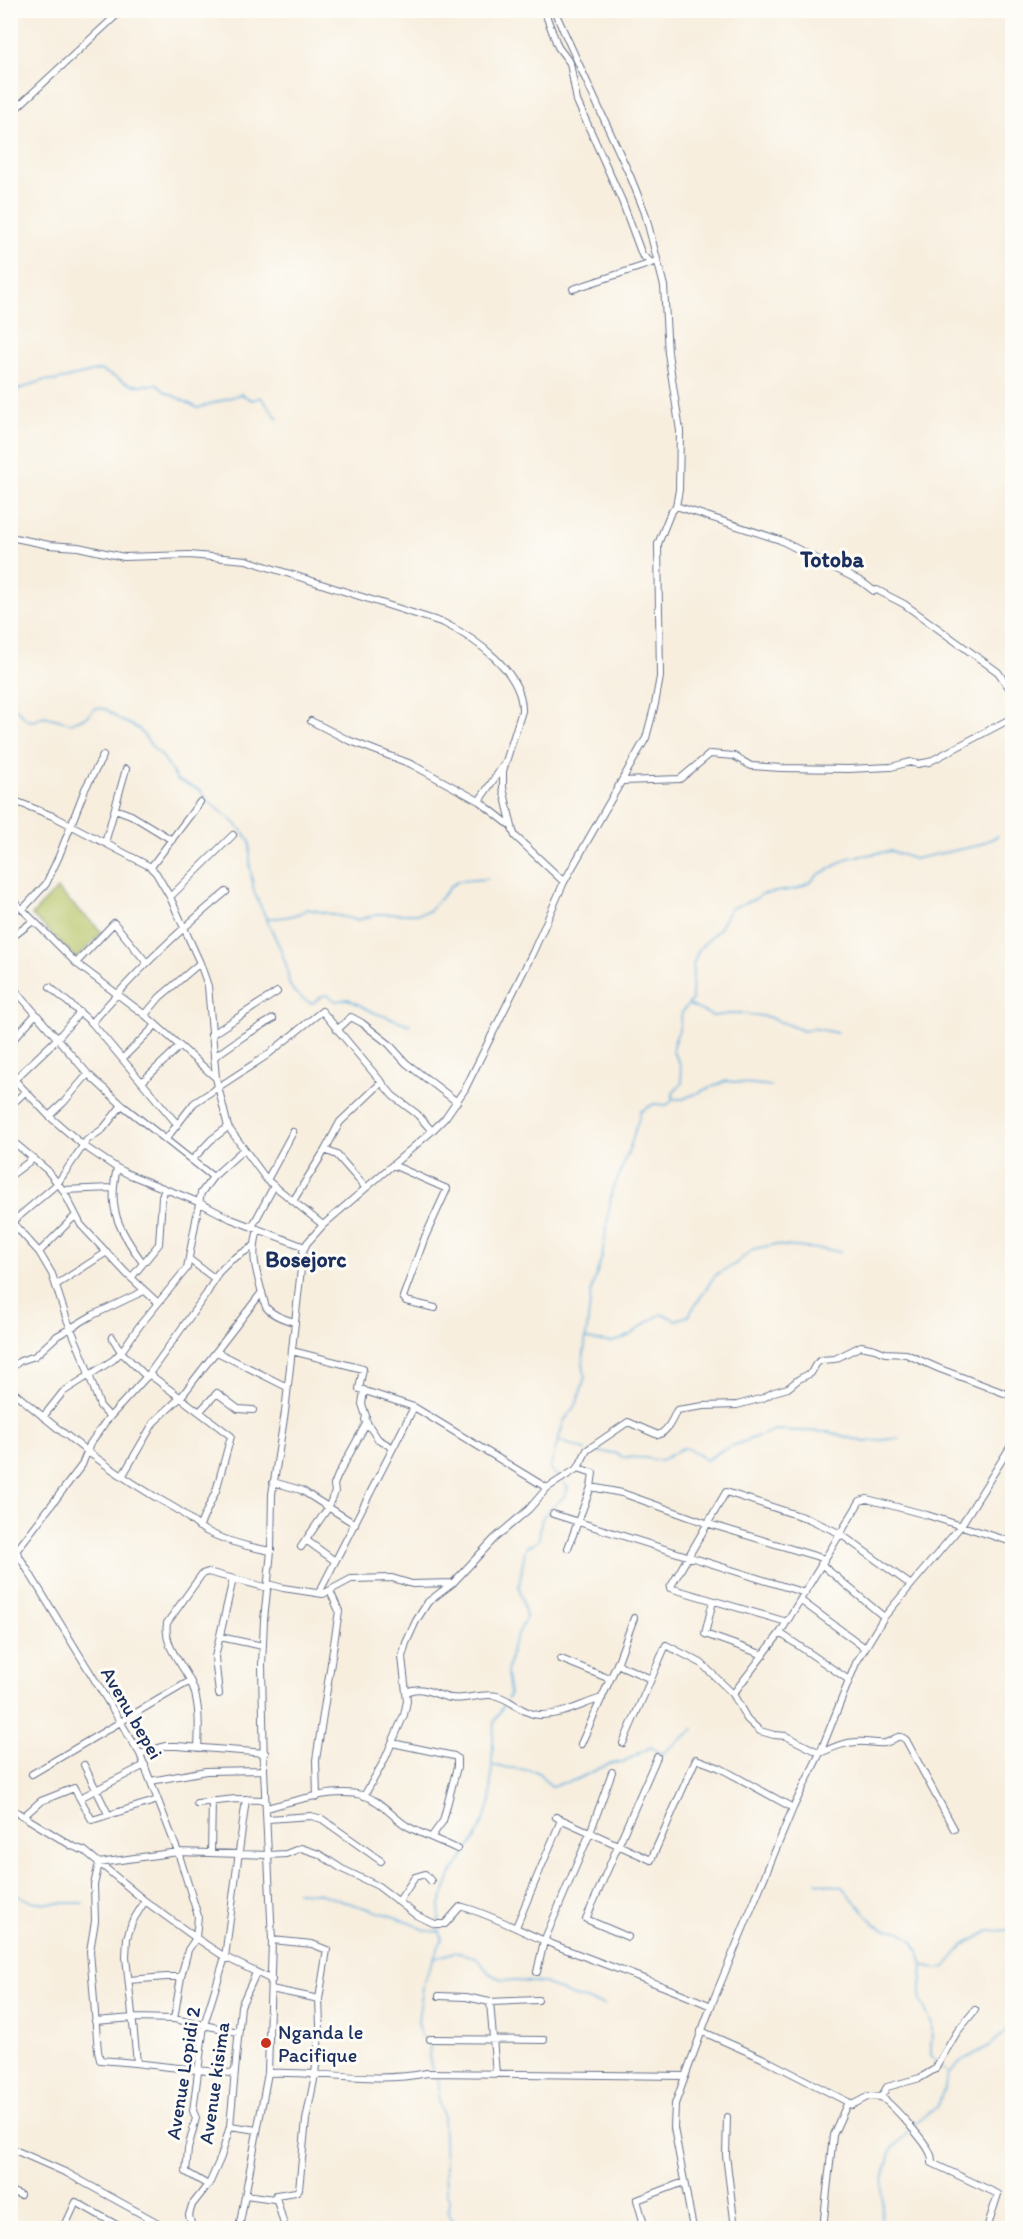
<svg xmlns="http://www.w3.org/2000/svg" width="1023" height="2239" font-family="Itim,sans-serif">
<rect width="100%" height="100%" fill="#fdfcf7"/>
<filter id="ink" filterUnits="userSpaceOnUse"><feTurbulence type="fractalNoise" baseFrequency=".0167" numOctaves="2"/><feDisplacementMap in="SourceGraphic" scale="12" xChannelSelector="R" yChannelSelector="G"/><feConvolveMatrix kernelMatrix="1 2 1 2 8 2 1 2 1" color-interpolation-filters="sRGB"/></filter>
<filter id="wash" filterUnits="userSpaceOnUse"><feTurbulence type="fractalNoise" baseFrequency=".008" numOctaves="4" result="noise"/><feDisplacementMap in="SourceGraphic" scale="24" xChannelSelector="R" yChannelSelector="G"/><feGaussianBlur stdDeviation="1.35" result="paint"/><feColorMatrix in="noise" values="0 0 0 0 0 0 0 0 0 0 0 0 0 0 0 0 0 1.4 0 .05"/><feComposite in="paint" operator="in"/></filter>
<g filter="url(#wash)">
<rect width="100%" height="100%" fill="#f7eede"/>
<path fill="#b5c264" stroke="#687861" stroke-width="1.5" d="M57,889L102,932L77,958L32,915Z"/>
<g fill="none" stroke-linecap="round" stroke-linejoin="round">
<path stroke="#67afdf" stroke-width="1.5" d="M10,395L16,390L45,380L54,381L100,370L132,385H158L164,391L198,408L241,394L252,400L261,397L278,419
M10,705L16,708L27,720L34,721L44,716L70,723L86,717L96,708L106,709L120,720L139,729L154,749L162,756L177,780L200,790L207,800L234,822L247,837L250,841V866L254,892L281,950L287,968L289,984L295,993L308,1002L313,1003L322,996L328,995L336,1001L348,999L375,1013L411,1025
M266,918C279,919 297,916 308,909L357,920L380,914H418L429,911L452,885L459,881L488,879
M689,1005L713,1016L739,1013L768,1017L804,1031L812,1028L837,1033
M673,1099H683L726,1081L771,1086
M587,1339C594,1340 604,1342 611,1342C632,1340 644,1320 663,1314L676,1320L688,1316L716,1274L734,1265L753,1249L773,1245L841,1251
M559,1441L585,1450
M590,1452L615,1453L622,1457L646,1458L661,1461L682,1448L689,1449L706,1460L724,1449L775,1430L829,1432L864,1442L899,1438
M560,1478L551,1471L550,1468L564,1421L577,1403L585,1377L583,1361L592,1287L602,1257L612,1190L617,1181L631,1144L641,1111L654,1104L667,1105L672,1101L673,1093L682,1083L680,1064L673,1052V1045L679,1030L682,1012L692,1000L693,965L699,949L718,930L730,909L755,899L762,894L797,889L810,882L819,874L828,870L848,858L891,851L914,859L976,846L998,836
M507,1699L510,1694L507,1674L512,1647L526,1617L519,1586L525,1550L527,1546L533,1544L539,1539C540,1532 540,1524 542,1519C548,1506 565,1502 568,1488L563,1482
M494,1766L535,1771C543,1774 544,1782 552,1786L575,1780L609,1764L623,1762L651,1747L662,1754L694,1729
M816,1882L842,1887L875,1924L883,1929L900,1931L912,1940L919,1952L923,1965L920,1999L932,2024L931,2055L937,2063
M10,1890C30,1908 60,1902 84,1903
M297,1892L317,1893L398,1918L428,1931L439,1932
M439,1923L440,1905L451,1875L476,1838L490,1805L494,1722L505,1703
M433,1959L454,1952L476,1957L489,1973L502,1980L544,1983L571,1996L604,2005
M923,1965L938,1969L945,1967L964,1945L989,1931L1012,1930
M10,2043L21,2047
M941,2066L949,2073
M432,2070L429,2057L430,2046L420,2034L418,2020L424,1981L442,1939L439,1928
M437,2076C443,2089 433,2096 443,2115L446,2192L449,2198L448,2212L457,2228
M914,2125L938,2106L949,2073L960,2062L991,2045L1012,2025
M881,2228L883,2180L890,2152L911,2129"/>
</g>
</g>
<g filter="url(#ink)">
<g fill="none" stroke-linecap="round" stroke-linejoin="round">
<defs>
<path id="minor" d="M544,10L558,47L570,63L577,101L622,201L642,255L652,263
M10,114L122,10
M573,289L655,262
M676,506L780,540L862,582L874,591L877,590L904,604L998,672L1012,692
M10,537L49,545L78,547L124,557L189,555L246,560L444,623C476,639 523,672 522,711L503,771V788L513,831L515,836L564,882
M311,721L348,740L411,764L479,801L511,826
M622,781L680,779L710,754L734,756L751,766L781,768L848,769L891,767L910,762L917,764L929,762L1012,718
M10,799L55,817L149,866L156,873L170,897L200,963L208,986L216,1078L228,1127L267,1180L323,1225
M479,801L503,766
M115,809L131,815L172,840
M105,843L126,769
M151,867L200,802
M10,897L76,963L145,1015L216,1078
M170,897L233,835
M23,909L46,884L59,856L85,789L103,756
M10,939L33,921
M76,963L114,923L147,963
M10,984L88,1074L122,1105L213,1177
M50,987L92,1023L177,1124
M145,1015L160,997L200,963
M92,1023C132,975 177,932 226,892
M337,1030L351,1017L362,1023L389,1044L406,1063L457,1102
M211,1035L277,992
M10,1043L36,1014
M214,1057L244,1036L273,1019
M123,1058L156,1025
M10,1075L49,1116L84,1146L117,1168L128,1174L198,1202L231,1219L305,1247
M15,1079L57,1039L80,1012
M143,1081L180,1046
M10,1106L25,1092
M49,1116L64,1102L88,1074
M10,1139L47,1170L63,1190L81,1225L126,1273L158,1303
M166,1139L194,1103L266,1056L322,1011L393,1096L417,1114L432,1131
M325,1150L337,1155L365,1187
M192,1160L211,1140L228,1127
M393,1165L447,1189L425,1237L403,1297L406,1301L435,1308
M117,1168C107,1210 119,1230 143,1263
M10,1176L34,1158
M267,1180L293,1132
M63,1190L112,1188
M293,1201L325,1150L340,1122L382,1082
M10,1220L39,1252L52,1274L66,1317L84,1360L100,1406L110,1417
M10,1224L57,1184L87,1140L103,1129L122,1105
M252,1227L274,1186
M258,1229C251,1256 255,1267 262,1293C264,1298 264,1303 266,1307C272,1315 286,1320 295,1322
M39,1252L75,1216
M190,1260L214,1278
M131,1278L159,1244L162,1197L165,1189
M56,1285L107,1252
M112,1337L121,1352L147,1377
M292,1351L363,1369L359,1389L414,1407L547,1488
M217,1352L287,1387
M10,1369L20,1361L35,1356L57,1336L93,1315L144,1291
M149,1374L231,1436L216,1491L199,1527
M10,1389C62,1433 114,1475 173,1507C185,1513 194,1525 206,1531C227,1542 248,1547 271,1551
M364,1390L362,1404L366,1416L365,1420L378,1439L393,1448
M200,1411L217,1393L238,1409L253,1410
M43,1417L63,1392L113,1360L121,1352L140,1325L187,1268L201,1193L213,1177L244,1149
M123,1475L154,1422L181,1397L262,1292
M273,1482L301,1490L355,1524
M591,1487L622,1493L706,1523L825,1559
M553,1514L805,1593
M306,1540L335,1561
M301,1547L328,1508L335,1492L334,1485L338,1475L367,1422
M568,1548L591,1487L593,1473L578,1468
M16,1551L140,1754L178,1852L198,1916L196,1938L188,1950L181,1977L174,2019
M10,1559L82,1465L90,1444L106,1421L149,1374L207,1293L218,1273L231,1260L254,1246
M821,1564L884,1617
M268,1584L283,1588L323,1594L351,1579L392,1578L412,1584L453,1583
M319,1593L414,1407
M800,1600L865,1648
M713,1601L705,1634L764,1655
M787,1622L670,1588L726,1492L809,1519L839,1533L911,1585
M780,1633L849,1680
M220,1637L263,1646
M561,1659L610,1679
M617,1664L651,1679
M407,1692C422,1684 436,1696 451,1698C466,1701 482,1692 497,1696C512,1700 523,1714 539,1715C562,1716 581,1704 602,1698
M219,1694L215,1657L233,1579
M733,1694L780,1633L860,1501L867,1499L927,1515L1012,1542
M392,1743L454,1756L457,1758V1767L443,1821L432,1836
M623,1743L666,1645L701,1663L733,1694L747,1719L760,1731L774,1735L786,1736L820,1753C832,1748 844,1742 857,1742C866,1741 876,1744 885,1743C895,1741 897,1732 906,1740L954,1829
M581,1744L617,1664L634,1618
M198,1748C199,1729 200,1706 193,1687C185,1665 163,1649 167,1623L202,1574L208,1572L268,1588
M140,1754L165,1746H177L265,1753
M84,1765L108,1814
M32,1774L190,1681
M151,1781L206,1771L264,1770
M364,1796L384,1761L404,1715L407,1701L402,1657L406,1643L416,1621L428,1602L453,1583L495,1538L529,1509L547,1488L578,1468L587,1450L628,1422L658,1435C668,1431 672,1420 677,1410L704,1406L737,1405L763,1398L774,1392L788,1388L799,1379L811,1373L816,1364L821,1360L835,1359L861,1346L875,1349L885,1353L906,1354L940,1369L1012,1396
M317,1797L316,1760L339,1611L330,1591
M80,1798L145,1765
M197,1803L236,1799L265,1800
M10,1808L72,1846L85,1851L145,1901L196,1938L225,1957L272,1980
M267,1808C293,1801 335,1788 362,1795C381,1800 391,1816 407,1826C423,1835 441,1841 457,1849
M24,1816L41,1801L74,1788L92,1820L158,1800
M556,1817L651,1860L696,1759L720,1768L793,1808
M268,1819L311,1816L322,1819L381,1861
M211,1853L212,1801
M399,1901L415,1877L425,1874L431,1881
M516,1927L561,1820
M628,1937L586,1919L657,1757
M537,1972L544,1941L590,1833L612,1772
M129,1980L166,1977H181
M271,1989L319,1999
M439,1996L466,1997L490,2002L538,2000
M490,2002L496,2074
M95,2021L134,2018L174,2019L238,2032
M701,2031L762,2058L848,2102L833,2135L824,2219
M430,2039L544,2040
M137,2062L126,1957L127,1938L132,1922L145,1901
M235,2073C190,2071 146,2063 100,2060L98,2051L90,1951L95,1921L94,1885L99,1863L178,1852L268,1855L286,1854L301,1848L319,1854L342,1869L378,1886L416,1915L435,1924H445L460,1907H463C495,1916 522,1932 552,1944C605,1965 658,1983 711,2006
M268,2073C320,2071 375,2084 427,2073L685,2076
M881,2097C892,2104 926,2142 930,2153C932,2156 932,2160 932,2163L998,2194L987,2228
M848,2102L852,2105L869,2096L881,2097L887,2087L920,2078L935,2069L957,2032L975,2010
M727,2117L726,2155L735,2228
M230,2126L257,2130
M10,2148L67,2173L167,2228
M208,2185L186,2172L188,2149L196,2118L193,2111L204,2025L225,1957L246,1799
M10,2191L20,2195
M246,2195L274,2199L276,2195L296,2192L299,2189L306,2120L315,2075L320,2025L319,1999L327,1950L312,1944L272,1940
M276,2197L285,2228
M64,2228L76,2202L122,2228
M192,2228L189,2215L192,2205L210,2182L221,2157L230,2126L241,2006L256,1973
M239,2228L268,2073L272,1940L264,1770L262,1665L264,1620L271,1551L272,1494L285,1412L303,1251L307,1243L323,1225L432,1131L445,1118L465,1089L533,952L564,882L646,738L655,704L660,677L658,544L670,514L676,506L679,490L680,431L668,353L664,286L645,213L631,178L554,10
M645,2228L637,2200L684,2182
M693,2228L674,2128L675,2104L711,2006L793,1808L820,1753L856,1663L884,1617L960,1527L1012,1444"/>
</defs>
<use href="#minor" stroke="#68728b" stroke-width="8"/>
<use href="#minor" stroke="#fff" stroke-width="6"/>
</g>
</g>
<circle fill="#c8321e" stroke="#fdfcf7" stroke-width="2" cx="266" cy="2043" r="6"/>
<g text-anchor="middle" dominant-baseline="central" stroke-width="6" stroke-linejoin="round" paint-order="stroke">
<g font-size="20" fill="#1b2f5e" stroke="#fdfcf7">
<text transform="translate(132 1713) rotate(60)">Avenu bepei</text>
<text transform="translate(183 2073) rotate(-81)">Avenue Lopidi 2</text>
<text transform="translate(214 2083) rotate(-82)">Avenue kisima</text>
</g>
<g font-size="20" fill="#1b2f5e" stroke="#fdfcf7" text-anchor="start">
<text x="278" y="2032">Nganda le<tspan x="278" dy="23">Pacifique</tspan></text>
</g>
<g font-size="22" font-weight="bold" fill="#1b2f5e" stroke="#fdfcf7">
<text x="832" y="559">Totoba</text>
<text x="306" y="1259">Bosejorc</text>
</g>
</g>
<rect width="1023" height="2239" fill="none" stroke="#fdfcf7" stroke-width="36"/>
</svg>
